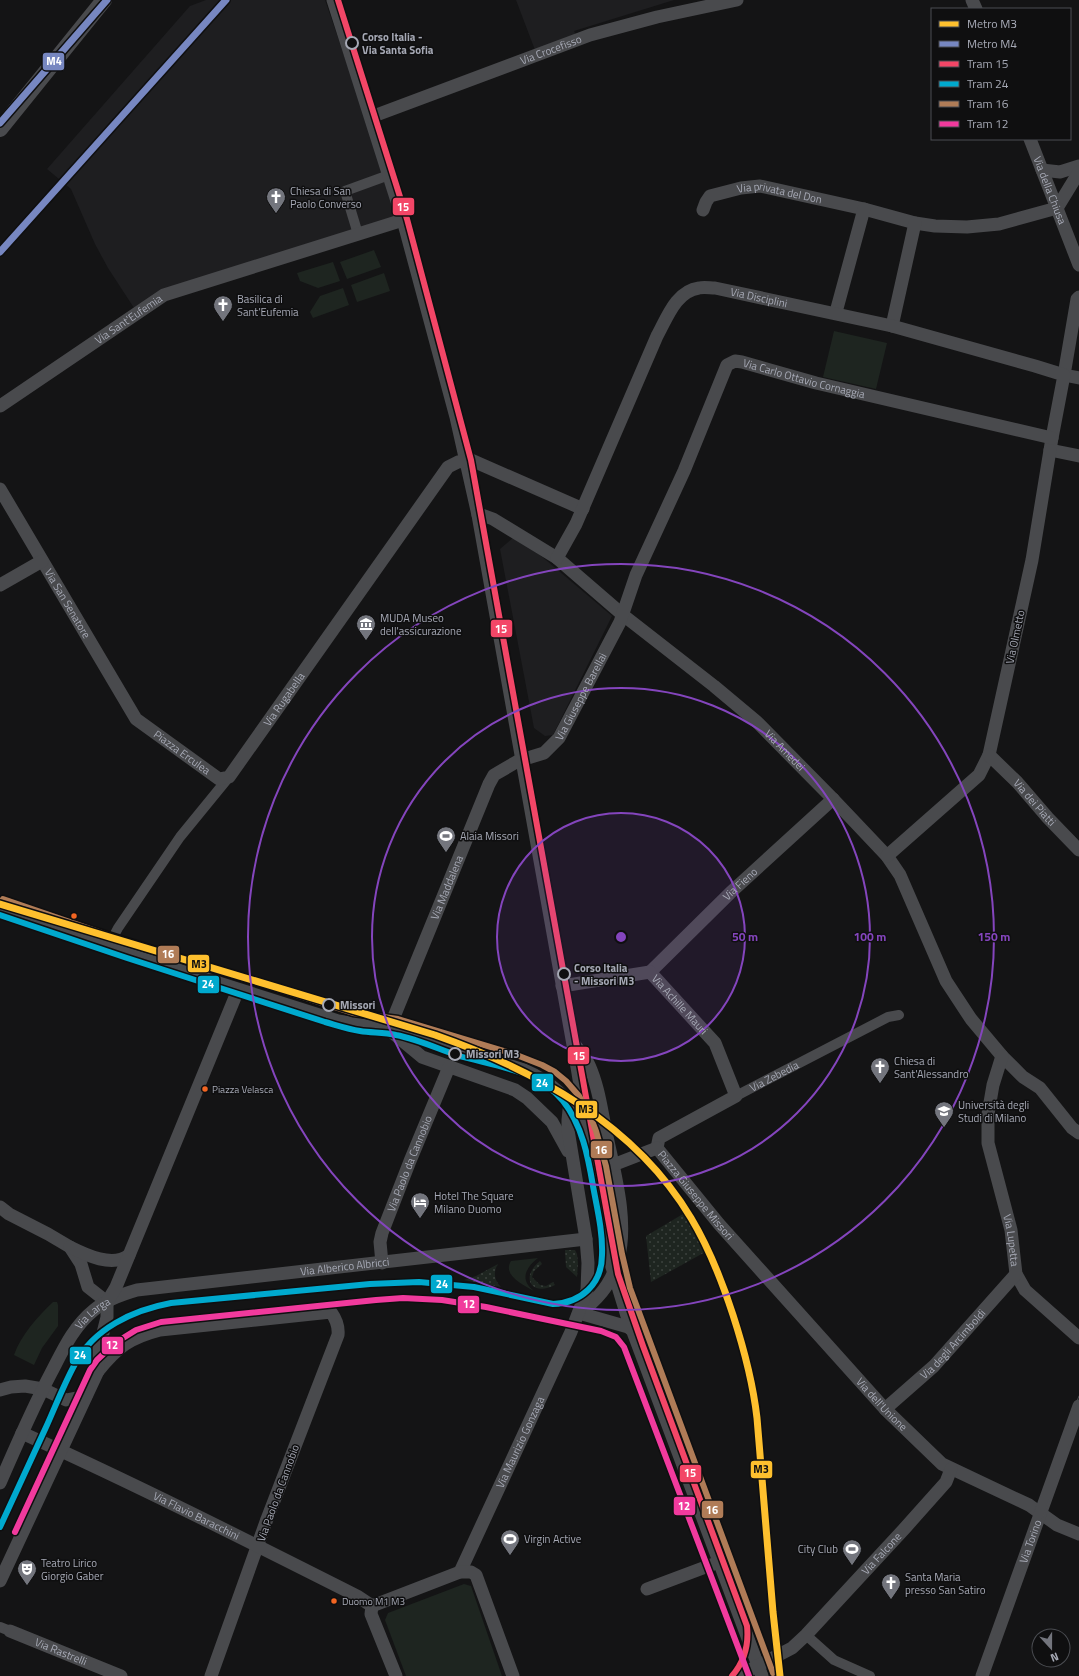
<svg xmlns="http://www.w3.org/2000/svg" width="1079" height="1676" font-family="'Titillium Web',sans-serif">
<defs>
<pattern id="grass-dots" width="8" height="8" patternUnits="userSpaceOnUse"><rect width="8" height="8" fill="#1e2520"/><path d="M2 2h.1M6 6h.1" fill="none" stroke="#3c423e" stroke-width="1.8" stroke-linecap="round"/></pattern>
</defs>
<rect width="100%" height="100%" fill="#141415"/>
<path fill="#1e1e20" d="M206,0H325L366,119L396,219L136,311L108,268L95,244L71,189L47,169L190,6Z
M516,0H674L574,31L576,35L535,50Z
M514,537L540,555L612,616L553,735L545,736L534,728L500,549Z"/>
<path fill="url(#grass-dots)" d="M683,1214L707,1251L651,1282L646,1236Z
M565,1250H575L577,1254L578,1263L577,1277L566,1267Z
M540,1261L542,1264L534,1271L532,1277L540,1285L546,1286L553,1282L555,1285C531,1297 520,1277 540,1261Z
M498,1264C493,1272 494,1280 501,1287L464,1280L476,1276Z"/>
<path fill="#1e2520" d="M374,250L381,267L347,279L340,262Z
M333,262L340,281L318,288L300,281L297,273Z
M384,273L390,291L357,302L351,285Z
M343,288L349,305L313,318L310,312L320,296Z
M834,331L887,343L876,389L823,377Z
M538,1258C526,1267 519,1280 534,1291C523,1285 502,1275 511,1261Z
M53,1302H57L58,1305V1326L42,1348L34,1365L14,1355C21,1335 38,1316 53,1302Z
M464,1584L471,1586L502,1676H406L385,1620L388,1613Z"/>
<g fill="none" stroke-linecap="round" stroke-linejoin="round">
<g stroke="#494a4d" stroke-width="10">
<path d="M358,234L345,191L389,175"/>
<path d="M108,947L118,928L180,837L229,777"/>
<path id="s1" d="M736,1096L888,1017L899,1015"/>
<path d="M0,1627L10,1631"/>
<path d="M806,1635L834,1660L870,1676"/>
</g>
<g stroke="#494a4d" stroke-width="13">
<path d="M333,0L403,220L456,417L478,515L577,1067L608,1254L631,1329L633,1332L762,1676"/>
<path d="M972,0L976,9"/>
<path id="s2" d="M371,117L590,35L657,17L737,0"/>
<path id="s3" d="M1030,139L1079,265"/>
<path d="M1042,170L1060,172L1079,166"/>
<path d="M1057,208L1079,172"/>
<path id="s4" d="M703,210L706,202L710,196L741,188L760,186L864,209L915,223L935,226L967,227L999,224L1057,208"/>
<path d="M1079,297L1077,299L1064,375L1079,378"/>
<path d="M836,312L864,209"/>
<path d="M892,326L915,223"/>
<path id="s5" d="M0,406L164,295L403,220"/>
<path d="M1050,450L1079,456"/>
<path id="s6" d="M0,489L136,719L219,779L229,777L448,467L458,462L471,460L583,509"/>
<path id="s7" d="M478,515H482L493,519L557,558L623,615L714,686L757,722L833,799L887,856L900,875L946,981L971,1019L1002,1056L1023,1077L1040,1088L1072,1128L1079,1133"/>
<path id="s8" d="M557,558L576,524L657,336C667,318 676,291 699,288C704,287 710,288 715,288L892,326L1035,366L1064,375L1052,438L1032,560L989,755L979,775L887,856"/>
<path d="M0,585L42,561"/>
<path id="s9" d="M989,755L1017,782L1048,818L1079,850"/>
<path d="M0,911L96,944L338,1021L389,1029L524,1070C550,1081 572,1100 582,1127"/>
<path id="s10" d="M650,972L730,893L833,799"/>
<path id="s11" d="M650,972L715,1043L736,1096L659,1138L657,1148"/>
<path d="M562,986L650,972"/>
<path id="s12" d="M389,1029L489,784L494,775L518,761L544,753L559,738L620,622L636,575L684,471L727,365L735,361L742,362L816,383L1052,438"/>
<path d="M393,1033L422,1057L515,1090L527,1098L552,1122L568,1151"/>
<path d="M575,1045C580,1052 586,1058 589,1065C598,1085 601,1107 605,1127C613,1168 629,1219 618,1260C612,1283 598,1300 579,1313"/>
<path id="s13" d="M1002,1056L993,1085L988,1114V1143L1011,1230L1016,1274L1025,1290L1079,1338"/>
<path id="s14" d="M657,1148L719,1224L885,1409L942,1464L1029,1505L1057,1525L1079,1534"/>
<path d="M613,1165L657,1148"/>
<path d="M0,1207L9,1214L48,1234L70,1247L81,1264L88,1287L107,1302"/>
<path d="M70,1247C86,1255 113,1268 129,1255"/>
<path id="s15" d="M382,1263L380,1242L382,1233L410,1161L449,1067"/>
<path d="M579,1313L628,1327L631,1329"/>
<path d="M98,1371C118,1347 129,1338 160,1330L331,1312C336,1319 339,1326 338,1335L267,1519L211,1676"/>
<path d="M0,1390L11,1387L25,1386L43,1389L66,1400L86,1396"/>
<path id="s16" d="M885,1409L934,1366L1016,1274"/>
<path id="s17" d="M22,1433C135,1484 246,1540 357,1596L372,1606"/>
<path id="s18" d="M0,1483C16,1446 32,1409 51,1373C63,1350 73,1327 94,1310C106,1300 123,1294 137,1290L586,1239"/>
<path id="s19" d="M460,1572L571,1332L587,1290L588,1263L586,1239L568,1130V1120L570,1101"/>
<path d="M0,1581L98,1371V1353L107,1317V1302L116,1287L238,990"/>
<path d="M647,1589L719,1562"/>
<path d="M372,1606L460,1572H471L476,1575L513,1676"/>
<path d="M372,1606L371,1614L396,1676"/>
<path id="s20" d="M10,1631L121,1676"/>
<path id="s21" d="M738,1676L792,1648L806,1635L905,1528L946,1482L951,1469"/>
<path id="s22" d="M982,1676L1079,1406"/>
</g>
<path stroke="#494a4d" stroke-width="16" d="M0,129L104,0"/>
<path stroke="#4a4b4e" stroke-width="1" d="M1011,1605L1079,1418
M978,1676C1014,1583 1042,1488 1079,1396
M986,1676L1001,1633"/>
<defs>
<path id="tram-1" d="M338,0L407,219L471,460L618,1274L643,1346L747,1626C749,1645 745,1661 732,1676"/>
<path id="tram-2" d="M0,915L127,958L325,1022C336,1025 348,1029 360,1031C372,1033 384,1032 396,1035C417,1039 436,1048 456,1055C492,1066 538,1069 563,1101C582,1125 588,1156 593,1186C597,1208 603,1232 602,1255C602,1284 581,1303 553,1304L474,1287L419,1282L370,1284L171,1303C133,1310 93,1329 75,1364C64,1384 56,1405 47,1425C31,1459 16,1493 0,1527"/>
<path id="tram-3" d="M3,899L111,936L353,1013L398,1019L514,1054L542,1065L555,1072L566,1081L579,1096L589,1113L596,1131L606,1166L622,1254L630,1288L773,1673"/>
<path id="tram-4" d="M15,1532L90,1370L97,1360L115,1343L136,1330L161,1322L376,1300L403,1298L442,1300L486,1307L601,1331L616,1337L624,1347L749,1676"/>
</defs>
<use href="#tram-1" stroke="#0f0f10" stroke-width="9"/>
<use href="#tram-2" stroke="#0f0f10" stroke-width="9"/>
<use href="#tram-3" stroke="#0f0f10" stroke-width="9"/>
<use href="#tram-4" stroke="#0f0f10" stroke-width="9"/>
<use href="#tram-1" stroke="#f34667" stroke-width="6"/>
<use href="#tram-2" stroke="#00a9ce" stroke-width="6"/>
<use href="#tram-3" stroke="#b07c57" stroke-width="6"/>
<use href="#tram-4" stroke="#f13a9d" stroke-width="6"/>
<defs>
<path id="metro-1" d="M0,904L435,1035C535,1070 635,1124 691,1218C709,1248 722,1281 733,1315C744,1349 753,1383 757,1418L773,1612L780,1676"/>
<path id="metro-2" d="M0,123L107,0
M0,252L226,0"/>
</defs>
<use href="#metro-1" stroke="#0f0f10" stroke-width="10"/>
<use href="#metro-2" stroke="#0f0f10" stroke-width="10"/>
<use href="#metro-1" stroke="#fec02e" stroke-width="7"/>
<use href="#metro-2" stroke="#7787c1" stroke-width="7"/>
</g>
<circle cx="621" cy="937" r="124" fill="#8445bd" fill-opacity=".12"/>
<g fill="none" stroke="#8445bd" stroke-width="2">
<circle cx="621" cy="937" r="124"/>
<circle cx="621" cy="937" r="249"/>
<circle cx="621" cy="937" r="373"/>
</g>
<defs>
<symbol id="church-pin" viewBox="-11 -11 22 30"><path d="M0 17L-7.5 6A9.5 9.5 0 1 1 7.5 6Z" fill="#73757d" stroke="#0f0f10"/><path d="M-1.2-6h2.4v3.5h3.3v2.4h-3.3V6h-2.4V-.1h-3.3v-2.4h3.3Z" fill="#fff"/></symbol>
<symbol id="museum-pin" viewBox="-11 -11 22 30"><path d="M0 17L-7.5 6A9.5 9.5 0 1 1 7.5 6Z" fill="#73757d" stroke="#0f0f10"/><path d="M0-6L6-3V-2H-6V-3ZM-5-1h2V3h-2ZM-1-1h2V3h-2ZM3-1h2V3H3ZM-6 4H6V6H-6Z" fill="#fff"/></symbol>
<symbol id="stadium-pin" viewBox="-11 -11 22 30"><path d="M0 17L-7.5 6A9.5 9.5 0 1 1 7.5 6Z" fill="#73757d" stroke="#0f0f10"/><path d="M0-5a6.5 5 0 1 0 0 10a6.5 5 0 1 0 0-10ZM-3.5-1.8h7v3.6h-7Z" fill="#fff"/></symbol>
<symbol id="university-pin" viewBox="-11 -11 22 30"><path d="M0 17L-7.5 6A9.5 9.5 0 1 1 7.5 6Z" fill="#73757d" stroke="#0f0f10"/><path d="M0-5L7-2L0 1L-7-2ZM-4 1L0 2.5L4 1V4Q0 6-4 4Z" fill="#fff"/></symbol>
<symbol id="hotel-pin" viewBox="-11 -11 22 30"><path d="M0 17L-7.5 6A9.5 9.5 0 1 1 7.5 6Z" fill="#73757d" stroke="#0f0f10"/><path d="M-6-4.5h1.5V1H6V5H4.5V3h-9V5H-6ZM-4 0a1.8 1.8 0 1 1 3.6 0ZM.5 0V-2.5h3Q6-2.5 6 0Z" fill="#fff"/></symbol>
<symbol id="theatre-pin" viewBox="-11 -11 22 30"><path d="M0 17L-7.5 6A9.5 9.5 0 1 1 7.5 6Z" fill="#73757d" stroke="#0f0f10"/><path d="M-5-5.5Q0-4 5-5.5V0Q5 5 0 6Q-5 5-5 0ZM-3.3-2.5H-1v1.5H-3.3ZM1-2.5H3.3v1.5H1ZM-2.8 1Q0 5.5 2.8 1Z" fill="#fff"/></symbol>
</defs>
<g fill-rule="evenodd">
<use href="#church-pin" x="265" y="186" width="22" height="30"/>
<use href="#church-pin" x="212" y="294" width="22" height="30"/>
<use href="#museum-pin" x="355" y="613" width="22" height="30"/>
<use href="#stadium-pin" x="435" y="825" width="22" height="30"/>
<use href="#church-pin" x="869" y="1056" width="22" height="30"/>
<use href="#university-pin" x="933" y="1100" width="22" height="30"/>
<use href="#hotel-pin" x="409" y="1191" width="22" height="30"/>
<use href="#stadium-pin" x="499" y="1528" width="22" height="30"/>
<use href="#stadium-pin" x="841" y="1538" width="22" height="30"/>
<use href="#theatre-pin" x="16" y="1558" width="22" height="30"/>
<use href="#church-pin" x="880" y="1572" width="22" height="30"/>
</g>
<g fill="#0f0f10" stroke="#a6a9b5" stroke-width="2">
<circle cx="352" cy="43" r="6"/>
<circle cx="564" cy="974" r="6"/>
<circle cx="329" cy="1005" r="6"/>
<circle cx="455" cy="1054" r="6"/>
</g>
<g fill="#f26522" stroke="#0f0f10" stroke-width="1.5">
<circle cx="74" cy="916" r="3.5"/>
<circle cx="205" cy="1089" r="3.5"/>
<circle cx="334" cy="1601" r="3.5"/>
</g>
<g text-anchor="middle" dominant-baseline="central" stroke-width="3" stroke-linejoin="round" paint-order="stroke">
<g font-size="10" fill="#a6a9b5" stroke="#0f0f10" text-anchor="start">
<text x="212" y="1089">Piazza Velasca</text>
<text x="342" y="1601">Duomo M1 M3</text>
</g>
<g font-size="11" font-weight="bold" fill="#a6a9b5" stroke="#0f0f10" text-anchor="start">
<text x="362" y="37">Corso Italia -<tspan x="362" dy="13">Via Santa Sofia</tspan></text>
<text x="574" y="968">Corso Italia<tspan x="574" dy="13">- Missori M3</tspan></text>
<text x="340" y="1005">Missori</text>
<text x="466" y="1054">Missori M3</text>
</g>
<g font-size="11" fill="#a6a9b5" stroke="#0f0f10">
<text stroke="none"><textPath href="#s2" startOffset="192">Via Crocefisso</textPath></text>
<text stroke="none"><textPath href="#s3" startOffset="55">Via della Chiusa</textPath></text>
<text stroke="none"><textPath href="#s4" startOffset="87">Via privata del Don</textPath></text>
<text stroke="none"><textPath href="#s8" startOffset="371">Via Disciplini</textPath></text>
<text stroke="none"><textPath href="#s5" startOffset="155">Via Sant'Eufemia</textPath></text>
<text stroke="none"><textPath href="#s12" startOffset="841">Via Carlo Ottavio Cornaggia</textPath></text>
<text stroke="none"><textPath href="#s6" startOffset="133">Via San Senatore</textPath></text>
<text transform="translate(1015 637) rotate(-78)">Via Olmetto</text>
<text stroke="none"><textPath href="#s12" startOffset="398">Via Giuseppe Barellai</textPath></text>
<text stroke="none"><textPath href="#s6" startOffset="475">Via Rugabella</textPath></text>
<text stroke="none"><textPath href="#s7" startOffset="389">Via Amedei</textPath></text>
<text stroke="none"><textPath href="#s6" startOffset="324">Piazza Erculea</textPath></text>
<text stroke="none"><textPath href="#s9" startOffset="66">Via dei Piatti</textPath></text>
<text stroke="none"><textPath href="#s10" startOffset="126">Via Fieno</textPath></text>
<text stroke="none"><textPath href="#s12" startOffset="153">Via Maddalena</textPath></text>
<text stroke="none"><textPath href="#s11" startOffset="44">Via Achille Mauri</textPath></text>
<text stroke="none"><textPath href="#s1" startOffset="43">Via Zebedia</textPath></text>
<text stroke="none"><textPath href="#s15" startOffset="105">Via Paolo da Cannobio</textPath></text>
<text stroke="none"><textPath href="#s14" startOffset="61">Piazza Giuseppe Missori</textPath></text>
<text stroke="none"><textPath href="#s13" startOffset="189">Via Lupetta</textPath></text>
<text stroke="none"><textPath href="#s18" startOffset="455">Via Alberico Albricci</textPath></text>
<text stroke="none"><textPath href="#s18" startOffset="195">Via Larga</textPath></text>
<text stroke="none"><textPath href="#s16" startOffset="94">Via degli Arcimboldi</textPath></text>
<text stroke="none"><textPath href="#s14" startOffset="341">Via dell'Unione</textPath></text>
<text stroke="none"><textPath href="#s19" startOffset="143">Via Maurizio Gonzaga</textPath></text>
<text transform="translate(278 1493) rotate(-70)">Via Paolo da Cannobio</text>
<text stroke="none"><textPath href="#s17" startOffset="193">Via Flavio Baracchini</textPath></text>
<text stroke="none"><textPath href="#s22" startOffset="143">Via Torino</textPath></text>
<text stroke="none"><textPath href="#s21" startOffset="191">Via Falcone</textPath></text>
<text stroke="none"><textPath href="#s20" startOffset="55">Via Rastrelli</textPath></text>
</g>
<g font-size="11" fill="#a6a9b5" stroke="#0f0f10" text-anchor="start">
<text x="290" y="191">Chiesa di San<tspan x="290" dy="13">Paolo Converso</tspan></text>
<text x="237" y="299">Basilica di<tspan x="237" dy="13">Sant’Eufemia</tspan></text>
<text x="380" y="618">MUDA Museo<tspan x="380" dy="13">dell'assicurazione</tspan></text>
<text x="460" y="836">Alaia Missori</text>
<text x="894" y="1061">Chiesa di<tspan x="894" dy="13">Sant'Alessandro</tspan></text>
<text x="958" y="1105">Università degli<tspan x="958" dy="13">Studi di Milano</tspan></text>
<text x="434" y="1196">Hotel The Square<tspan x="434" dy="13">Milano Duomo</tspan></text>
<text x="524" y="1539">Virgin Active</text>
<text x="838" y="1549" text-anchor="end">City Club</text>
<text x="41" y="1563">Teatro Lirico<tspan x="41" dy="13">Giorgio Gaber</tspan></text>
<text x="905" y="1577">Santa Maria<tspan x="905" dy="13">presso San Satiro</tspan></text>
</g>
</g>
<circle cx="621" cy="937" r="6" fill="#8445bd" stroke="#0f0f10" stroke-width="2"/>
<g font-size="12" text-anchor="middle" font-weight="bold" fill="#8445bd" stroke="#0f0f10" stroke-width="3" stroke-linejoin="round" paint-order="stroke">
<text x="745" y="941">50 m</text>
<text x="870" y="941">100 m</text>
<text x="994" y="941">150 m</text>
</g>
<g stroke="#0f0f10" stroke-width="1.5">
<rect x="42" y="52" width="23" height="19" rx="4" fill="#7787c1"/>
<rect x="392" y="197" width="23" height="19" rx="4" fill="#f34667"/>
<rect x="490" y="619" width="23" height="19" rx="4" fill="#f34667"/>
<rect x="157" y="945" width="23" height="19" rx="4" fill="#b07c57"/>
<rect x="187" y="954" width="23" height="19" rx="4" fill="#fec02e"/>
<rect x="197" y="975" width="23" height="19" rx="4" fill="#00a9ce"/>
<rect x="567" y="1046" width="23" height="19" rx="4" fill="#f34667"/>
<rect x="531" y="1073" width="23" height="19" rx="4" fill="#00a9ce"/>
<rect x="575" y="1100" width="23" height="19" rx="4" fill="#fec02e"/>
<rect x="590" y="1140" width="23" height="19" rx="4" fill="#b07c57"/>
<rect x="430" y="1274" width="23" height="20" rx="4" fill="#00a9ce"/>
<rect x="457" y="1295" width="23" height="19" rx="4" fill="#f13a9d"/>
<rect x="101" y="1336" width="23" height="19" rx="4" fill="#f13a9d"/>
<rect x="69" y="1346" width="23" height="19" rx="4" fill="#00a9ce"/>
<rect x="750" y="1460" width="23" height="19" rx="4" fill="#fec02e"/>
<rect x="679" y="1464" width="23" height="19" rx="4" fill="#f34667"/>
<rect x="673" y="1496" width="23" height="20" rx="4" fill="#f13a9d"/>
<rect x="701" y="1500" width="23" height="19" rx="4" fill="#b07c57"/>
</g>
<g font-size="11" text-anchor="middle" font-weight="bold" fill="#fff">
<text x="54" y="65">M4</text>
<text x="403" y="211">15</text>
<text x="501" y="633">15</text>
<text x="168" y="958">16</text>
<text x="208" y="988">24</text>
<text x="579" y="1060">15</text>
<text x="542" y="1087">24</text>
<text x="601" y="1154">16</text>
<text x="442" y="1288">24</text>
<text x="469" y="1308">12</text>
<text x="112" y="1349">12</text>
<text x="80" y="1359">24</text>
<text x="690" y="1477">15</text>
<text x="684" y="1510">12</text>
<text x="712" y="1514">16</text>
</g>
<g font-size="11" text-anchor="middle" font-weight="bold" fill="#111">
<text x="199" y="968">M3</text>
<text x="586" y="1113">M3</text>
<text x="761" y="1473">M3</text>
</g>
<rect x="931" y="8" width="140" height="132" fill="#0f0f10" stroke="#4b4d52"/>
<rect x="939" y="21" width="20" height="6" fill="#fec02e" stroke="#4b4d52"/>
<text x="967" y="28" font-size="12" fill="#a6a9b5">Metro M3</text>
<rect x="939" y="41" width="20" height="6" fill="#7787c1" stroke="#4b4d52"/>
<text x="967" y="48" font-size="12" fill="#a6a9b5">Metro M4</text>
<rect x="939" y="61" width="20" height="6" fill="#f34667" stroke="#4b4d52"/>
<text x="967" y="68" font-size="12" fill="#a6a9b5">Tram 15</text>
<rect x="939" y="81" width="20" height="6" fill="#00a9ce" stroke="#4b4d52"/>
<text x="967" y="88" font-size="12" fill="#a6a9b5">Tram 24</text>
<rect x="939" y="101" width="20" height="6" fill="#b07c57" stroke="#4b4d52"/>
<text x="967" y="108" font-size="12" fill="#a6a9b5">Tram 16</text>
<rect x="939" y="121" width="20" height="6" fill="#f13a9d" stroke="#4b4d52"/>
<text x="967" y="128" font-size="12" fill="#a6a9b5">Tram 12</text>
<g transform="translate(1051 1648) rotate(159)"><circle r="19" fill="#0f0f10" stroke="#4b4d52"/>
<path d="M0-3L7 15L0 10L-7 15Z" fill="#73757d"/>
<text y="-6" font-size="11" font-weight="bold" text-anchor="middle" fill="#a6a9b5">N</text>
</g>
</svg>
